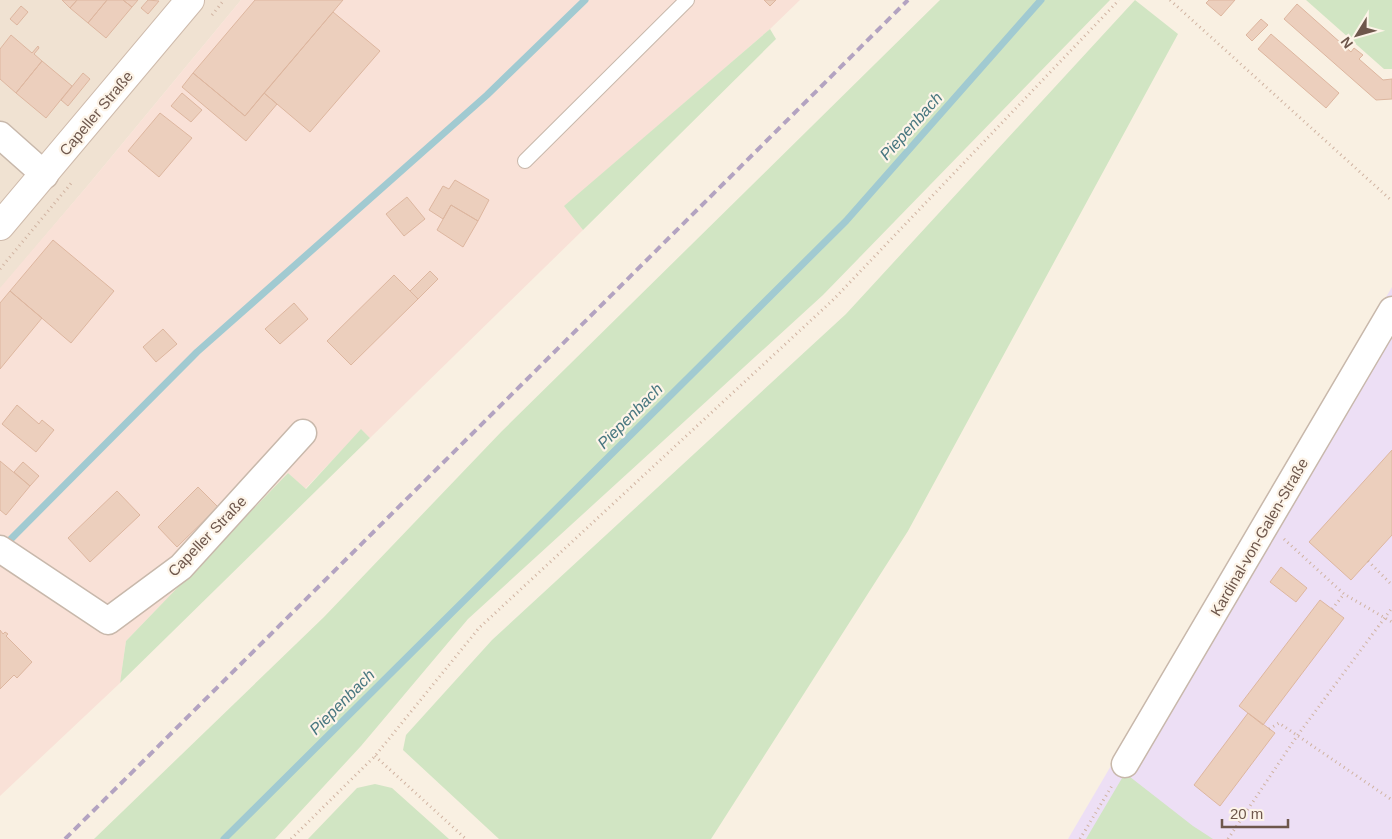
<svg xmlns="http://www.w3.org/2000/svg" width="1392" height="839" font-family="Helvetica,sans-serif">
<rect width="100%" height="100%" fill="#f9f0e2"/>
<path fill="#f0e2d2" d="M0,0H241L89,184L0,289Z"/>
<path fill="#f9e1d7" d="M241,0H800L770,29L565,206L583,230L370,438L361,430L305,489L288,473L126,641L120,683L0,796V288L89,184Z"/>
<path fill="#eddff5" d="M1392,287V839H1068Z"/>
<path fill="#d1e5c3" d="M940,0H1110L823,295L468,619L361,746L275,839H94L324,617L502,431Z
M1135,0L1178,34L908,531L711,839H499L403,750L406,735L492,640L846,314Z
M1306,0H1392V69H1384Z
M770,29L776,39L583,230L564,206Z
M361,429L370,438L120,683L126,641L288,473L306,489Z
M1125,773L1193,826L1213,839H1086Z
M375,784L392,788L449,839H308L357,788Z"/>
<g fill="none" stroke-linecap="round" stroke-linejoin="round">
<path stroke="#a1cad1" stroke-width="7" d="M4,546L197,352L487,95L585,0
M224,839L846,221L1041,0"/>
</g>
<path fill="#eccfbd" stroke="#ddb69f" d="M62,0H77L70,8Z
M77,0H107L88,23L70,8Z
M107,0H123L132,7L106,38L88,23Z
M123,0H138L132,7Z
M148,0L159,1L148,14L141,8Z
M255,0H343L245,116L193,73Z
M764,0H776L770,6Z
M1209,0H1235L1221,16L1206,3Z
M1297,4L1351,52L1354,48L1363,55L1359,59L1383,80L1392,79V99L1376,100L1284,19Z
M21,6L28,12L17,25L10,19Z
M333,12L380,51L310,132L264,93Z
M1261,19L1268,25L1252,41L1246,35Z
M1271,34L1339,93L1326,108L1258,49Z
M11,35L32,53L38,46L39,48L34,54L42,61L16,93L0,79V49Z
M42,61L72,86L46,118L16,93Z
M83,73L90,79L68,106L61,100Z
M193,73L245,116L264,93L277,104L246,141L182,87Z
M182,93L202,110L191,122L171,106Z
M160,113L192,138L159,177L128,151Z
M455,180L489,200L478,221L451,205L443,219L429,210L443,186L449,189Z
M407,197L425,219L404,236L386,214Z
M451,205L478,221L463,247L437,230Z
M53,240L114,291L71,343L10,291Z
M430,271L438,279L418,299L410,291Z
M394,275L418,299L351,365L327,341Z
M10,291L42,318L0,369V303Z
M294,303L308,319L280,344L265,329Z
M163,329L177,344L156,362L143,347Z
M17,405L39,424L42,420L54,430L36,452L2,424Z
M1392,450V535L1351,580L1309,542Z
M0,461L30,486L6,515L0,510Z
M23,462L39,476L30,486L14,472Z
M198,487L218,507L177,547L158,527Z
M117,491L140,515L90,562L68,538Z
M1281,567L1307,588L1296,602L1270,582Z
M1320,600L1344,618L1263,725L1239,706Z
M0,630L3,634L5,632L8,634L6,636L32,662L17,678L14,675L0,689Z
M1248,713L1275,733L1220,806L1194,785Z"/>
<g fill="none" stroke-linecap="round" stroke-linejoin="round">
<defs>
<path id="lane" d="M525,161L687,0"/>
<path id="street" d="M0,135L45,175
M0,549L108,621L181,567L303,433
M1125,764L1392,310"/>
<path id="secondary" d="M0,226L190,0"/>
</defs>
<use href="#lane" stroke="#c8b8ab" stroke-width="16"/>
<use href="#street" stroke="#c8b8ab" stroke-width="29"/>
<use href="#secondary" stroke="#cebaab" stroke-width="30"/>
<path stroke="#d0b3a1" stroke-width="3" stroke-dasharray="1 4" stroke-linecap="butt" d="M1170,0L1392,201
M212,15L224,0
M0,269L73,181
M1284,539L1344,594L1392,622
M1368,561L1392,585
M1332,609L1344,594
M1269,729L1279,723L1392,800
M375,756L466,839
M291,839L375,756L479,628L834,299L1119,0
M1080,839L1113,784
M1228,839L1297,736L1392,608"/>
<use href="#lane" stroke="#fff" stroke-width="14"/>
<use href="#street" stroke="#fff" stroke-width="26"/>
<use href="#secondary" stroke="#fff" stroke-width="28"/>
<path stroke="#b3a3c1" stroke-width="4" stroke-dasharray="8 5" stroke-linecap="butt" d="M65,839L908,0"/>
</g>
<g text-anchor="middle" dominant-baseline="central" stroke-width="4.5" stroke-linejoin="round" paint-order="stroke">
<g font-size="15" fill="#6e574c" stroke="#fdf4e8">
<text transform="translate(96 113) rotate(-50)">Capeller Straße</text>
<text transform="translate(207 536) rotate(-46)">Capeller Straße</text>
<text transform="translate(1259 537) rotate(-60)">Kardinal-von-Galen-Straße</text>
</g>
<g font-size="16" font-style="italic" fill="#487780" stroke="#fdf4e8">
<text transform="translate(911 126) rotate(-48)">Piepenbach</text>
<text transform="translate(630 416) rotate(-45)">Piepenbach</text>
<text transform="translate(342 702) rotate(-45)">Piepenbach</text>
</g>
</g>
<g transform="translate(1357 35) rotate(233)" stroke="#fdf4e8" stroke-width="4" paint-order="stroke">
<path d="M0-4L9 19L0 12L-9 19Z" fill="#6e574c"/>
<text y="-8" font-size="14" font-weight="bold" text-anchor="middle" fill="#6e574c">N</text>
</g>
<path d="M1222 819v8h66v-8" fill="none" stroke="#6e574c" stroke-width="2.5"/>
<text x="1230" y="819" font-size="15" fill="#6e574c" stroke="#fdf4e8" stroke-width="4" paint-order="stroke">20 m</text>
</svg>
